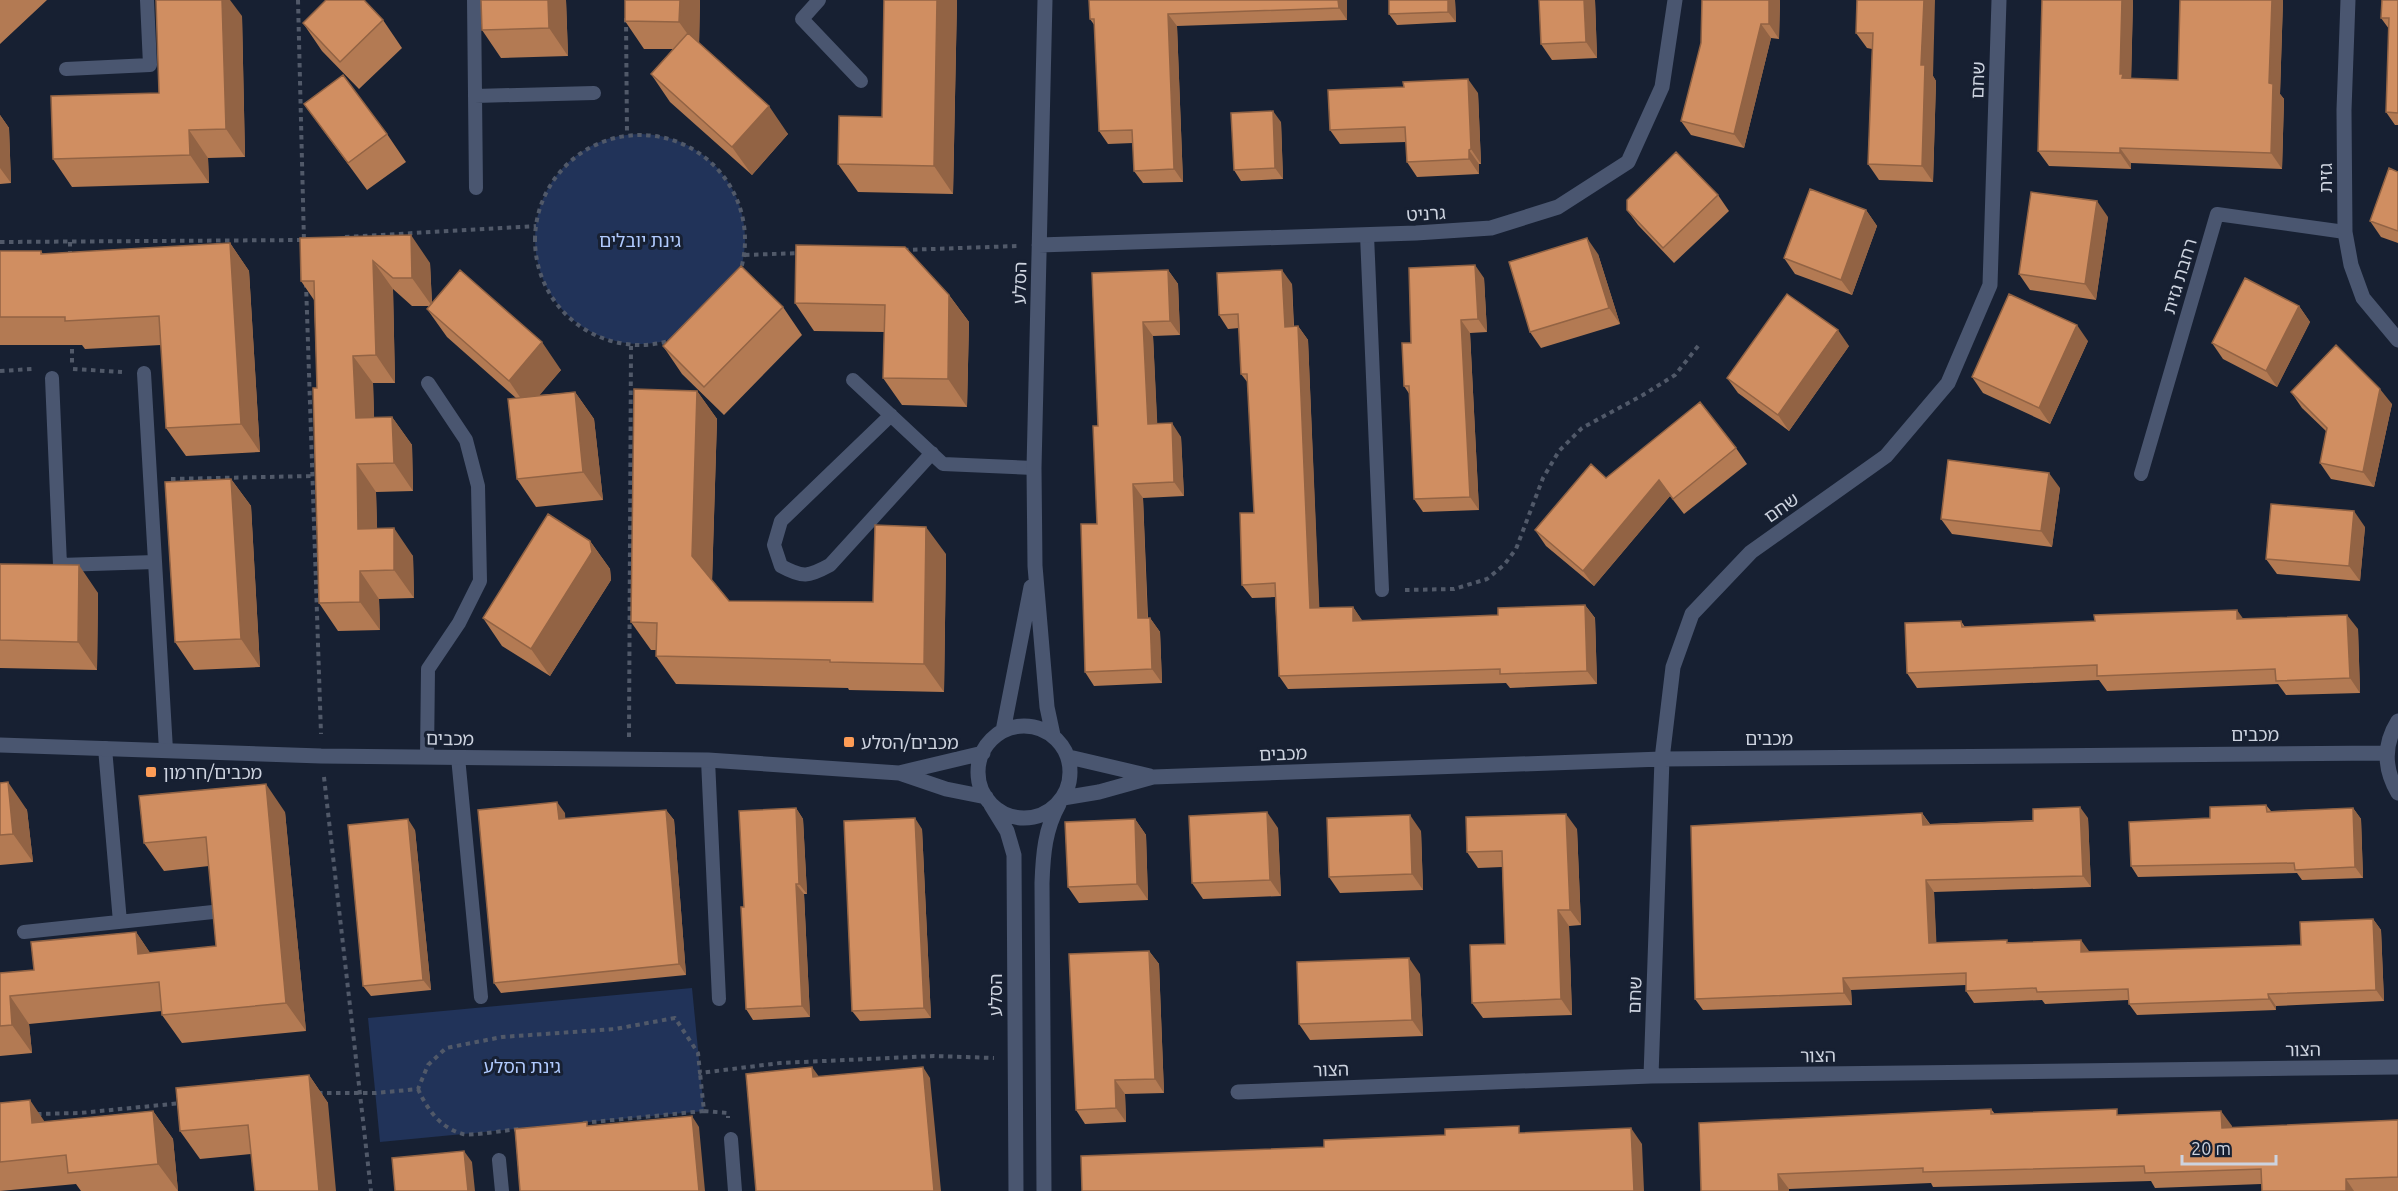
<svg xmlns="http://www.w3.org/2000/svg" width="2398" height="1191" font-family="Ubuntu,'Noto Sans Hebrew',sans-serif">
<rect width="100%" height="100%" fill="#172032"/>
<path fill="#213359" d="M535 239a105 105 0 1 1 210 0a105 105 0 1 1-210 0Z
M692,988L704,1111L380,1142L368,1018Z"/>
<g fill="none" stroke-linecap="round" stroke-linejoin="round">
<path stroke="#515969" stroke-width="4" stroke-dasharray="4.5 4.5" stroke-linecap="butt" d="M298,0L304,242
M626,18L627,135
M535 240a105 105 0 1 1 210 0a105 105 0 1 1-210 0Z
M345,237L536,226
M0,242L304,240
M70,242V258
M904,250L1017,246
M745,255L801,253
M306,283L321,734
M72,340V366
M73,369L122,372
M0,371L32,369
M171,479L312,476
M1405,590L1454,589L1487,579L1504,565L1516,549L1543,478L1559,451L1582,428L1643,395L1675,375L1699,345
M629,737L631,346
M324,777L371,1191
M418,1089C427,1109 440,1128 463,1134C473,1136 507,1130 519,1129
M318,1093H376L418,1089L428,1065L446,1048L502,1037L615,1029L675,1018L698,1053L700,1073L780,1063L934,1056L994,1058
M704,1111L728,1113V1118
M37,1114L80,1113L182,1103
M583,1123L704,1111L700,1073"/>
<path stroke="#4a5670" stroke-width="14" d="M474,0L476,188
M819,0L802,19L861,81
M66,69L150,65L147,0
M475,96L594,93
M1367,235L1382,590
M144,373L166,750
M52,378L60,565L155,562
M853,380L943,464L1034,468
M891,415L781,521L774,545L781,566C803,578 808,577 830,565L932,453
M2141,474L2217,214L2345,232
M105,748L120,922
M427,757L428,669L459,623L480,581L478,486L466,440L428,383
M458,757L481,997
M708,760L719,999
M24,932L213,912
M731,1139L735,1191
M499,1160L502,1191"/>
<path stroke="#4a5670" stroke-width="15" d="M1045,0L1034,468L1035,566L1047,707L1053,735
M2348,0L2344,110L2345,232L2351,265L2363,298L2398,340
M1039,245L1416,233L1491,228L1558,207L1628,162L1662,87L1675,0
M2398,721C2383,745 2384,769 2398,793
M978 772a46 46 0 1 1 92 0a46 46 0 1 1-92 0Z
M1003,731L1031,587
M0,745L321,756L708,760L899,773L946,789L986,797
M1069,757L1150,776
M899,773L983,753
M1063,798L1099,792L1153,777L1662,759L2386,753
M991,805L1007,831L1014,855L1016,1191
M1651,1076L1662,759L1673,667L1692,614L1751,552L1886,456L1948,383L1990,285L1999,0
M1238,1092L1651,1076L2398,1067
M1044,1191L1042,883C1043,854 1045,829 1059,804"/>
</g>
<path fill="#b37a53" d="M0,0H47L0,44Z
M566,0L568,56L501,58L482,30Z
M625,0H700L699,43L788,134L752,175L670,102L651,74L673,49H644L625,21Z
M884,0H957L953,194L858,192L838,164L882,117Z
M1347,0V20L1177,26L1183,182L1143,183L1134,171L1133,143L1108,144L1099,131L1095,26L1090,19Z
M1455,0L1456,22L1397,25L1389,14Z
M1539,0H1595L1597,58L1552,60L1541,44Z
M1780,0L1779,39L1771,38L1744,148L1691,135L1681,121Z
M1857,0L1933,76L1936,81L1933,182L1879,180L1868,164L1872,49L1867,48L1856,33Z
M2133,0L2131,79L2178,80L2180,0H2283L2280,94L2284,99L2282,169L2131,163V169L2049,166L2038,151Z
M2398,0V125H2395L2386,112L2389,29L2381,18Z
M242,16L245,157L208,158L209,183L72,187L53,159L159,93Z
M383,20L402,48L359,89L322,51L303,23Z
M1478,93L1481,164H1479V174L1417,177L1407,162L1406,142L1340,144L1330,130Z
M304,104L387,134L406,162L367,190Z
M0,115L9,128L11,183L0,184Z
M1281,122L1283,179L1241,181L1234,170Z
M2398,172V243L2381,237L2370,221Z
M1718,195L1729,211L1674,263L1638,225L1627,210Z
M1866,210L1877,226L1852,295L1795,274L1784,258Z
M2108,217L2096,300L2030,290L2019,274Z
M300,238L430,263L432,303L561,370L539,395L575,392L594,419L603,500L536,507L517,479L516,398L447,337L427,309L430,306H412L393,289L395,383H373L374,418L392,417L412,445L413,491L376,492L377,529L413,556L414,598L379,599L380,630L338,631L319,603L317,388L314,300L301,281Z
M230,243L249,271L260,452L186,456L166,428L161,345L85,349L82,345H0V251H41L43,254Z
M1598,254L1620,324L1541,348L1530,332Z
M1168,270L1178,284L1180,335L1153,336L1157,423L1181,437L1184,496L1143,498L1148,618H1150L1160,632L1162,683L1094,686L1085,672L1097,524L1098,426L1092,273Z
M1484,278L1487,332L1470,333L1479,510L1423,512L1414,499L1410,395L1404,386L1411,343Z
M1292,284L1294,326H1298L1308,340L1319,608L1353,607L1362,621L1498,615L1585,605L1595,618L1597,684L1510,688L1506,683L1288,689L1279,676L1275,597L1252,598L1242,585L1254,513L1248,383L1241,374L1239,328L1228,329L1219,315Z
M949,295L969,322L967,407L902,405L883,378L884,332L814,331L795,303Z
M2299,306L2310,322L2277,387L2223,359L2212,343Z
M783,307L802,335L724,415L682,374L663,346Z
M2088,341L2050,424L1983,393L1972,377Z
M1849,346L1789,431L1738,393L1727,378Z
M697,391L717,419L712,580L729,601L873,602L946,554L944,692L849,690L848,688L676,684L656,656L657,650H651L631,622Z
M2291,392L2392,404L2374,487L2331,479L2320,463L2327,432L2302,408Z
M1736,448L1747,464L1684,514L1670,496L1594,586L1546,546L1535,530L1606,478Z
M231,479L251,506L260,667L194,670L175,642Z
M2060,488L2052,547L1952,534L1941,519Z
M2365,527L2360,581L2277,574L2266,559Z
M590,541L610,569L611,580L550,676L502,646L483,618Z
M0,564L98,593L97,670L0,668Z
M2243,619L2358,629L2360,693L2286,695L2278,684L2107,691L2099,680L1917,688L1907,673L1961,621L1965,627Z
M0,783L27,810L33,862L0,865Z
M2266,805L2271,811L2353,808L2361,819L2363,878L2302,880L2297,873L2138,877L2131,866L2210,818Z
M796,808L803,819L807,894H804L810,1017L753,1020L746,1009L744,907Z
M666,810L674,820L686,975L501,993L494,983L565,813V819Z
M285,812L306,1031L182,1043L162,1015V1011L29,1024L32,1053L0,1056V973L34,970L136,932L150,953L216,946L209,866L164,871L144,843Z
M1922,813L1930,824L2088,818L2091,887L1934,892L1936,943L2009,942L2089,951V952L2301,945L2373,919L2381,930L2384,1001L2276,1006V1010L2137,1015L2129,1004L2128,1000L2045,1004L2042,1000L1974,1003L1966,991V985L1851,990L1852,1005L1703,1010L1695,999Z
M1135,819L1146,835L1148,900L1079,903L1068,887Z
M1278,828L1281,896L1203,899L1192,883Z
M922,829L931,1018L860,1021L852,1011Z
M1577,829L1581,925L1569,926L1572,1015L1483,1018L1472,1003L1505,944L1502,867L1478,868L1467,852Z
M415,830L431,990L371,996L363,986Z
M1421,831L1423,890L1340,893L1329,877Z
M1149,951L1159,964L1164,1093L1125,1094L1126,1122L1085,1124L1076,1110Z
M1420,974L1423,1036L1310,1040L1299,1024Z
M309,1075L328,1103L251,1154L200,1159L180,1131Z
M0,1103L45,1122L153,1111L173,1139L178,1191H81L76,1184L0,1191Z
M1991,1109L1995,1114L2121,1115L2232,1126V1128L2398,1120V1191H2262L2261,1184L2155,1188L2151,1181L1933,1187L1931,1183L1789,1189V1191H1701Z"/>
<path fill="#926344" d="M222,0H230L242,16L245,157L226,129Z
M548,0H566L568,56L549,28Z
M680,0H700L699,50L679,22Z
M937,0H957L953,194L934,166Z
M1338,0H1347V20L1339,8Z
M1448,0H1455L1456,22L1448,12Z
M1584,0H1595L1597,58L1586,42Z
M1769,0H1780L1779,39L1769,24Z
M1924,0H1935L1933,76L1936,81L1933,182L1922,166L1921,65Z
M2122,0H2133L2131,86L2133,94L2120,74Z
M2272,0H2283L2280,94L2284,99L2282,169L2271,153L2269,83Z
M1168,14L1177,26L1183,182L1174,169Z
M1761,24L1771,38L1744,148L1734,134Z
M1468,79L1478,93L1481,164L1471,149Z
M769,106L788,134L752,175L732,147Z
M1273,111L1281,122L1283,179L1275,168Z
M0,115L9,128L11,183L0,168Z
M189,130L208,158L209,183L190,155Z
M2120,148L2131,163V169L2120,153Z
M1469,150L1479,164V174L1469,159Z
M2097,201L2108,217L2096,300L2085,284Z
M1866,210L1877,226L1852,295L1841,280Z
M411,235L430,263L432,306L412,278Z
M1587,238L1598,254L1620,324L1609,308Z
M230,243L249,271L260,452L241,424Z
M373,261L393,289L395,383L376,355Z
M1475,265L1484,278L1487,332L1478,319Z
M1168,270L1178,284L1180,335L1170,321Z
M1282,270L1292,284L1294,340L1285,327Z
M949,295L969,322L967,407L948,379Z
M2299,306L2310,322L2277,387L2266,371Z
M1461,320L1470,333L1479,510L1470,497Z
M1143,322L1153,336L1158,438L1148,424Z
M2077,325L2088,341L2050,424L2039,408Z
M1298,326L1308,340L1320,622L1310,608Z
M1838,330L1849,346L1789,431L1778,415Z
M542,342L561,370L528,409L509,381Z
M353,356L373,383L375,446L356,418Z
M2380,389L2392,404L2374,487L2363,472Z
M697,391L717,419L712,584L692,556Z
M575,392L594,419L603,500L583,472Z
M392,417L412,445L413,491L394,463Z
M1172,423L1181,437L1184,496L1174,482Z
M357,464L376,492L378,557L358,529Z
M2049,473L2060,488L2052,547L2041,531Z
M231,479L251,506L260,667L241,639Z
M1659,480L1670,496L1594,586L1583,571Z
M1133,484L1143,498L1148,632L1138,618Z
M2354,511L2365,527L2360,581L2349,566Z
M926,527L946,554L944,692L924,664Z
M394,528L413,556L414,598L394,570Z
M590,541L610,569L611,580L550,676L531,649Z
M79,565L98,593L97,670L78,642Z
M360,571L379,599L380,630L360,602Z
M1585,605L1595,618L1597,684L1587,671Z
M1353,607L1362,620L1363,635L1353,621Z
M2237,610L2247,624L2237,619Z
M2347,615L2358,629L2360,693L2350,678Z
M1150,618L1160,632L1162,683L1152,669Z
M8,782L27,810L33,862L13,834Z
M266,784L285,812L306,1031L286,1003Z
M557,802L565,813L566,830L559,819Z
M2080,807L2088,818L2091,887L2083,876Z
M796,808L803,819L807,894L799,884Z
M2353,808L2361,819L2363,878L2355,867Z
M666,810L674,820L686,975L679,964Z
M1267,812L1278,828L1281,896L1270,880Z
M1922,813L1930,825H1923Z
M1566,814L1577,829L1581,925L1570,910Z
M1410,815L1421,831L1423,890L1412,874Z
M915,818L922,829L931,1018L924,1008Z
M408,819L415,830L431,990L423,980Z
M1135,819L1146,835L1148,900L1137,884Z
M1926,880L1934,892L1937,954L1929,943Z
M796,884L804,894L810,1017L802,1006Z
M1558,910L1569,926L1572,1015L1561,999Z
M2373,919L2381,930L2384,1001L2376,990Z
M136,932L155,960L138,954Z
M2081,940L2089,951V964L2081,952Z
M1149,951L1159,964L1164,1093L1155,1079Z
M1409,958L1420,974L1423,1036L1412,1020Z
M1843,978L1851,990L1852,1005L1844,993Z
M2268,994L2276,1006V1010L2269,999Z
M10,996L29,1024L32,1053L12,1025Z
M812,1067L820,1078L813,1077Z
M923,1067L930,1078L941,1191H934Z
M309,1075L328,1103L336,1191H319Z
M1115,1080L1125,1094L1126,1122L1116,1108Z
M30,1100L49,1128L32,1123Z
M153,1111L173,1139L178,1191L158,1164Z
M2221,1111L2232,1126V1143L2222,1128Z
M692,1116L699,1127L705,1191H699Z
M1631,1128L1642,1144L1644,1191H1634Z
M464,1151L472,1162L475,1191H468Z
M1778,1174L1789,1189V1191H1779Z
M2346,1179L2354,1191H2346Z"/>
<path fill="#d08e61" stroke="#926344" stroke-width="1.5" d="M156,0H222L226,129L189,130L190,155L53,159L51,96L159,93Z
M326,0H364L383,20L340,62L303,23Z
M481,0H548L549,28L482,30Z
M625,0H680L679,22L625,21Z
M884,0H937L934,166L838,164L839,116L882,117Z
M1089,0H1338L1339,8L1168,14L1174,169L1134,171L1132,130L1099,131L1094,19H1090Z
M1389,0H1448V12L1389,14Z
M1539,0H1584L1586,42L1541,44Z
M1702,0H1769V24H1761L1734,134L1681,121L1701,43Z
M1857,0H1924L1921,65H1925L1922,166L1868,164L1873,33H1856Z
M2042,0H2122L2120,74H2123L2122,78L2178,80L2180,0H2272L2269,83L2273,84L2271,153L2120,148V153L2038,151Z
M2382,0H2398V113L2386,112L2389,18H2381Z
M688,33L769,106L732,147L651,74Z
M343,75L387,134L348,163L304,104Z
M1468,79L1471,149L1469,150V159L1407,162L1405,127L1330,130L1328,90L1404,87L1403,82Z
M1273,111L1275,168L1234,170L1231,113Z
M1676,152L1718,195L1663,248L1627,210V200Z
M2389,168L2398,172V231L2370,221Z
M1810,189L1866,210L1841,280L1784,258Z
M2031,192L2097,201L2085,284L2019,274Z
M411,235L412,278H393L373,261L376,355L353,356L356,418L392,417L394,463L357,464L358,529L394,528V570L360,571V602L319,603L313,388H317L314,281H301L300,238Z
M1587,238L1609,308L1530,332L1509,262Z
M230,243L241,424L166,428L159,316L65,321V317H0V251H41V254Z
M796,245L905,247L949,295L948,379L883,378L885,305L795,303Z
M1475,265L1478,319L1461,320L1470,497L1414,499L1409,386H1404L1402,343H1411L1409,268Z
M741,266L783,307L704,387L663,346Z
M460,270L542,342L509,381L427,309Z
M1168,270L1170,321L1143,322L1148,424L1172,423L1174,482L1133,484L1138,618H1150L1152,669L1085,672L1081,524H1097L1093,426H1098L1092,273Z
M1282,270L1285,327L1298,326L1310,608L1353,607V621L1498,615V608L1585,605L1587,671L1500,674V669L1279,676L1275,583L1242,585L1240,513H1254L1247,374H1241L1238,314L1219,315L1217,273Z
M2245,278L2299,306L2266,371L2212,343Z
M1787,294L1838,330L1778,415L1727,378Z
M2009,294L2077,325L2039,408L1972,377Z
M2336,345L2380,389L2363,472L2320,463L2327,428L2291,392Z
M634,389L697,391L692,556L729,601L873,602L875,525L926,527L924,664L830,662V660L656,656L657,623L631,622Z
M575,392L583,472L517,479L508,399Z
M1700,402L1736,448L1673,499L1659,480L1583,571L1535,530L1591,464L1606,478Z
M1948,460L2049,473L2041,531L1941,519Z
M231,479L241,639L175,642L165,482Z
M2271,504L2354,511L2349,566L2266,559Z
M548,514L590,541L592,552L531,649L483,618Z
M0,564L79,565L78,642L0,640Z
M2237,610V619L2347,615L2350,678L2276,681L2275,669L2097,676V665L1907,673L1905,623L1961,621L1962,627L2095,621L2094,615Z
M8,782L13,834L0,835V783Z
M266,784L286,1003L162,1015L159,982L10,996L12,1025L0,1026V973L34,970L31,942L136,932L138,954L216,946L206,837L144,843L139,796Z
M557,802L559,819L666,810L679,964L494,983L478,810Z
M2266,805L2267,812L2353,808L2355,867L2295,870L2294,863L2131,866L2129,822L2210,818V807Z
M2080,807L2083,876L1926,880L1929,943L2007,940V943L2081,940V952L2301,945L2300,922L2373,919L2376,990L2268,994L2269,999L2129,1004L2128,989L2037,992L2036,988L1966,991V973L1843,978L1844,993L1695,999L1691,826L1922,813L1923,825L2033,821V809Z
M796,808L799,884H796L802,1006L746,1009L741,907H744L739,811Z
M1267,812L1270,880L1192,883L1189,816Z
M1566,814L1570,910H1558L1561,999L1472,1003L1470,945L1505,944L1502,851L1467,852L1466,817Z
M1410,815L1412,874L1329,877L1327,818Z
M915,818L924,1008L852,1011L844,821Z
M408,819L423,980L363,986L348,825Z
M1135,819L1137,884L1068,887L1065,822Z
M1149,951L1155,1079L1115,1080L1116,1108L1076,1110L1069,954Z
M1409,958L1412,1020L1299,1024L1297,962Z
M812,1067L813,1077L923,1067L934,1191H756L746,1074Z
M309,1075L319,1191H255L248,1125L180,1131L176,1088Z
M30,1100L32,1123L153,1111L158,1164L68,1173L66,1155L0,1162V1103Z
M1991,1109V1114L2117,1109V1115L2221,1111L2222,1128L2398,1120V1177L2346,1179V1191H2262L2261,1169L2145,1173L2144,1166L1923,1172V1168L1778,1174L1779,1191H1701L1699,1123Z
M692,1116L699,1191H520L515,1129L587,1122V1126Z
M1519,1126V1133L1631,1128L1634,1191H1082L1081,1156L1324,1147V1140L1445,1135V1129Z
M464,1151L468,1191H395L392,1158Z"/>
<g fill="#fd9c56" stroke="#172032" stroke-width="2">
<rect x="843" y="736" width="12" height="12" rx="3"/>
<rect x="145" y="766" width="12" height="12" rx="3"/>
</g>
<g text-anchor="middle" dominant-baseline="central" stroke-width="6" stroke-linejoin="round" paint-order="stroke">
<g font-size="18" fill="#cdd3df" stroke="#172032">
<text transform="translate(1977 80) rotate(-88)">שחם</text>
<text transform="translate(2325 178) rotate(-90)">גזית</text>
<text transform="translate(1426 213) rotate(-3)">גרניט</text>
<text transform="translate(2179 276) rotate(-73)">רחבת גזית</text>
<text transform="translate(1019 283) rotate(-89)">הסלע</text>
<text transform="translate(1781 507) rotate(-35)">שחם</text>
<text x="2255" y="734">מכבים</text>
<text transform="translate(450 738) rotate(1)">מכבים</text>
<text x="1769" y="738">מכבים</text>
<text transform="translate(1283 753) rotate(-2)">מכבים</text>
<text transform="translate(995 995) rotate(-90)">הסלע</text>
<text transform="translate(1634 995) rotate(-88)">שחם</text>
<text transform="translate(2303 1049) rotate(-1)">הצור</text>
<text transform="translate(1818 1055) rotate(-1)">הצור</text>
<text transform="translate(1331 1069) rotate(-2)">הצור</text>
</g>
<g font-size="18" fill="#b1cbff" stroke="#172032">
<text x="640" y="240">גינת יובלים</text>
<text x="522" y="1066">גינת הסלע</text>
</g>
<g font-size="18" fill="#cdd3df" stroke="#172032" text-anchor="start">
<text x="861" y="742">מכבים/הסלע</text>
<text x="163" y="772">מכבים/חרמון</text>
</g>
</g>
<path d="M2182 1155v9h94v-9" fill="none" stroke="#cdd3df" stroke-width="3"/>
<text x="2191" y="1155" font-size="18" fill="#cdd3df" stroke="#172032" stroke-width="4.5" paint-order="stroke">20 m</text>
</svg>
